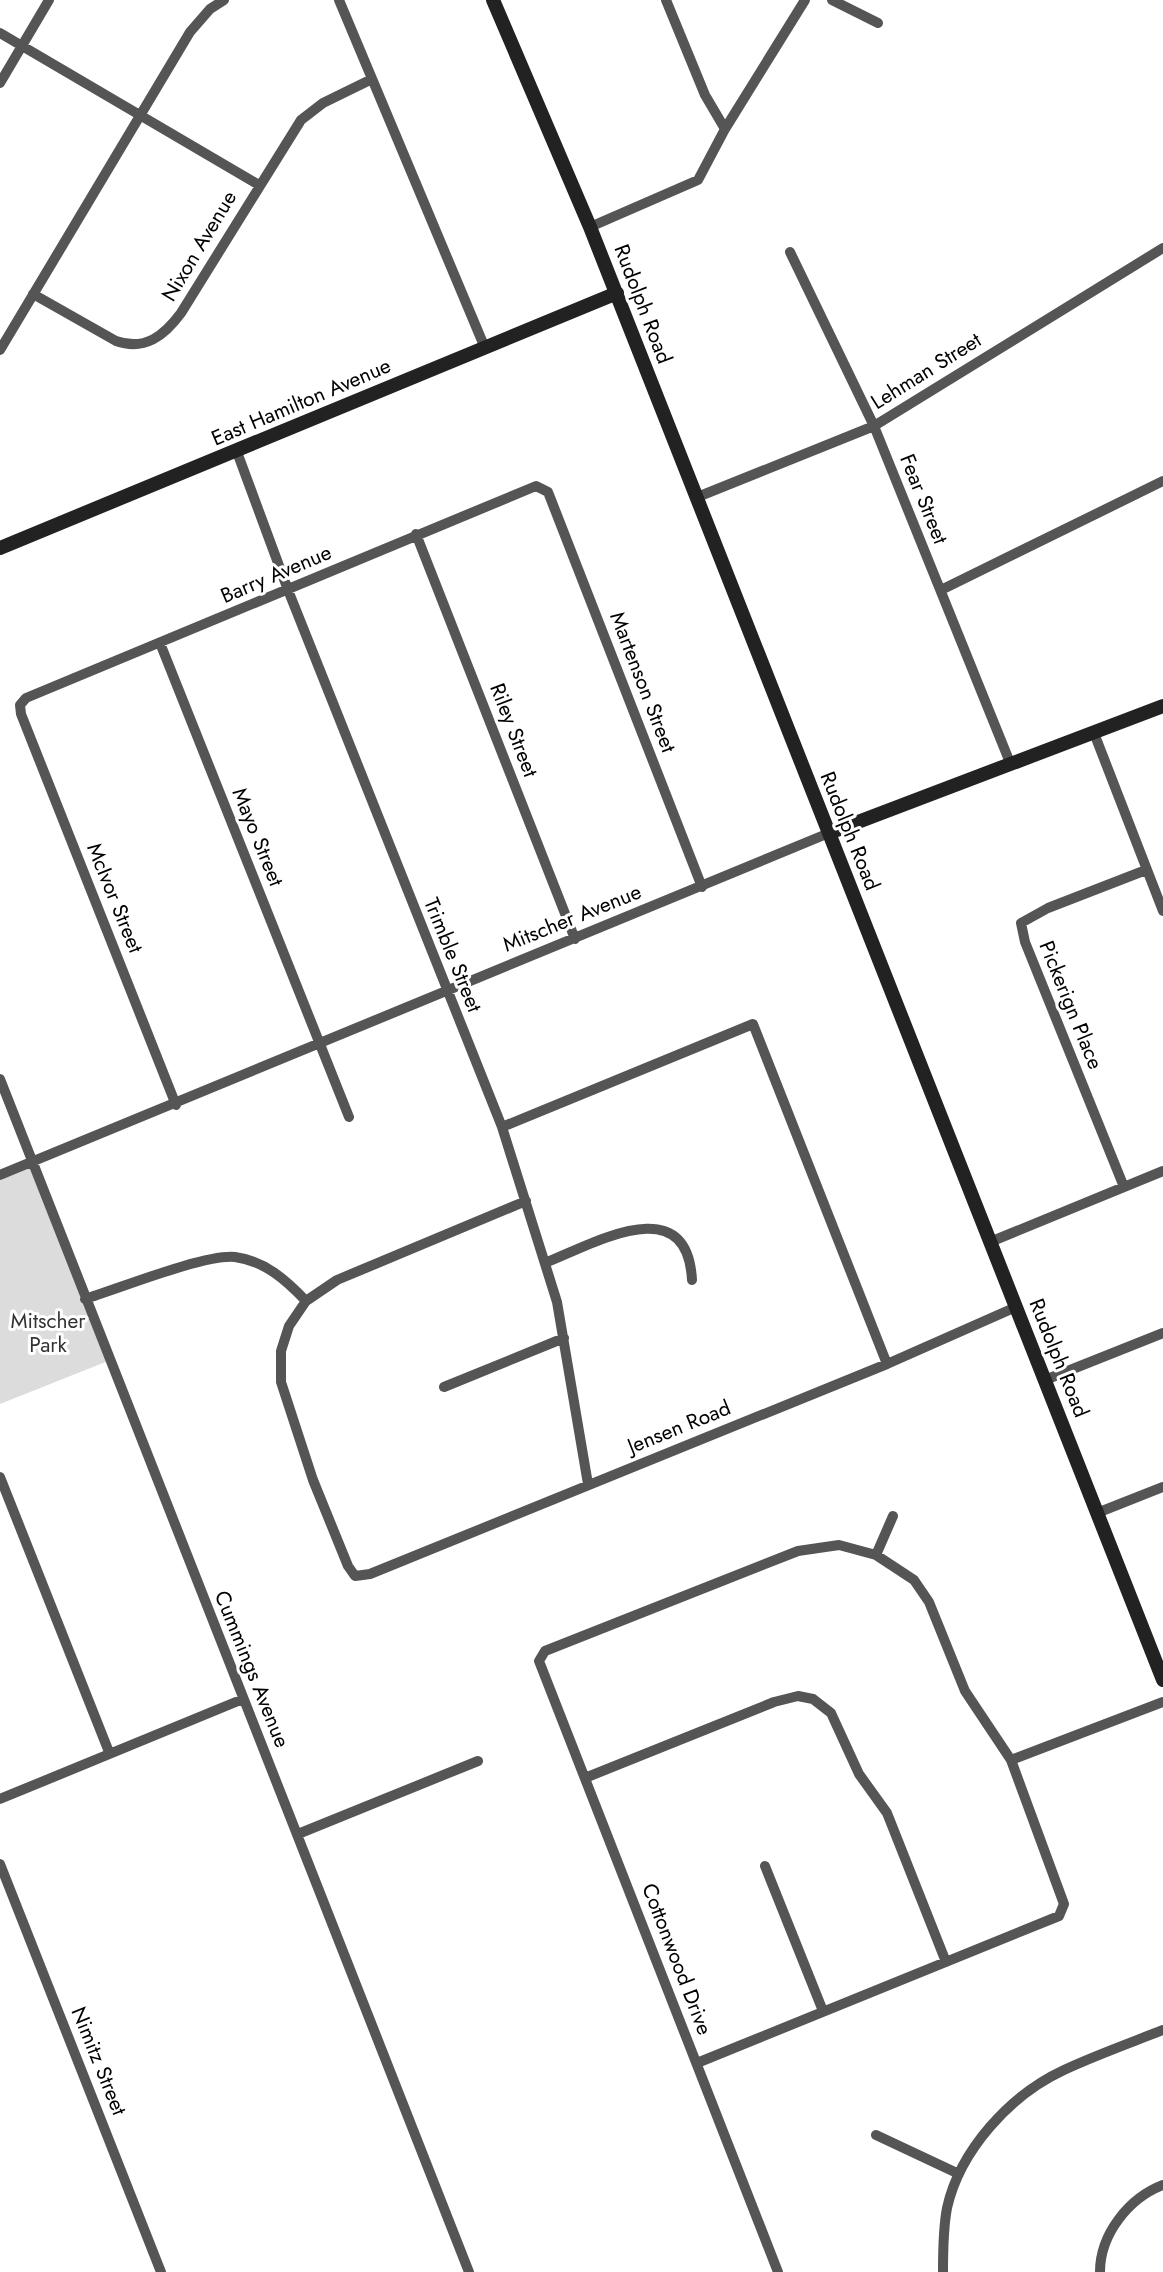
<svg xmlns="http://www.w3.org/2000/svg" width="1163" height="2272" font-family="Jost,sans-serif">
<rect width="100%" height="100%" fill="#fff"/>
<path fill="#dcdcdc" d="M33,1162L108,1361L0,1404V1175Z"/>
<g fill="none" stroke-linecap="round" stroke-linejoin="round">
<path stroke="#555" stroke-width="10" d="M339,0L485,348
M666,0L705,95L725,129
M832,0L878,23
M0,33L259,185
M0,83L49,0
M590,227L698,180L725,129L805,0
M790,252L874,426L1011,765
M33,294L116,341C145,351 164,336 181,313L301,120L323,103L370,80
M0,350L190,32L210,9L224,0
M237,452L288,590L502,1127L557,1302L588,1484
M695,498L874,426L1163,248
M416,534L575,939
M941,590L1163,481
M160,643L349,1117
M1094,733L1163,911
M0,1079L469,2272
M176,1105L21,714L20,705L26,698L536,486L548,492L702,887
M502,1127L753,1024L887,1364
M0,1175L829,833
M1124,1187L1025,942L1021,923L1048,908L1146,870
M526,1201L337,1280L306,1301L289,1326L281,1351V1382L313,1480L348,1566L355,1576L370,1574L887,1364L1016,1307
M990,1242L1163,1171
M547,1262C595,1243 687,1189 692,1280
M85,1299C118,1289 204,1254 235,1257C265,1261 286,1280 306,1301
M1045,1380L1163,1333
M444,1387L564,1338
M0,1477L109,1752
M1097,1513L1163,1487
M876,1555L893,1516
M1011,1760L1163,1702
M585,1778L774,1702L798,1696L813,1699L831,1713L859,1774L887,1813L946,1962
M0,1799L243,1699
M298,1834L478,1761
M0,1864L161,2272
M765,1866L823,2011
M697,2063L1059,1916L1064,1904L1011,1760L965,1691L929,1602L914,1580L876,1555L839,1545L798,1551L545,1651L539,1661L778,2272
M876,2135L959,2174
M943,2272C943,2251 943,2229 947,2208C960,2150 1010,2095 1064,2070C1096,2055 1130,2043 1163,2030
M1100,2272C1100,2234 1129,2198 1163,2185"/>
<path stroke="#222" stroke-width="14" d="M493,0L590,227L1163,1680
M0,548L617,293
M829,833L1163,706"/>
</g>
<g text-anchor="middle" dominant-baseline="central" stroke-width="6" stroke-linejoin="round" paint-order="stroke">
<g font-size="21" fill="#000" stroke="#fff">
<text transform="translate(199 246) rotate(-59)">Nixon Avenue</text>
<text transform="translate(643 304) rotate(69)">Rudolph Road</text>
<text transform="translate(926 371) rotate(-32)">Lehman Street</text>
<text transform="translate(301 402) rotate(-23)">East Hamilton Avenue</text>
<text transform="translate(924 499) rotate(68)">Fear Street</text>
<text transform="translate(276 574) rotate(-23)">Barry Avenue</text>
<text transform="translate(643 682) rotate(69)">Martenson Street</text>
<text transform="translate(514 730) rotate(69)">Riley Street</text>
<text transform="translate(850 831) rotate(68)">Rudolph Road</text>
<text transform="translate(258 837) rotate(68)">Mayo Street</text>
<text transform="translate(115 898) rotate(68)">McIvor Street</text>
<text transform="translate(572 918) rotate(-22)">Mitscher Avenue</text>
<text transform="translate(453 955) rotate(68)">Trimble Street</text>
<text transform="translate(1071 1005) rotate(68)">Pickerign Place</text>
<text transform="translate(1059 1358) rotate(68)">Rudolph Road</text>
<text transform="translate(679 1427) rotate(-22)">Jensen Road</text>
<text transform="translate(252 1669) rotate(68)">Cummings Avenue</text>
<text transform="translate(677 1959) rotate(69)">Cottonwood Drive</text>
<text transform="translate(99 2061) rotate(68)">Nimitz Street</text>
</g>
<g font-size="21" fill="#333" stroke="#fff">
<text x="48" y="1321">Mitscher<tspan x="48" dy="24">Park</tspan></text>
</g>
</g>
</svg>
